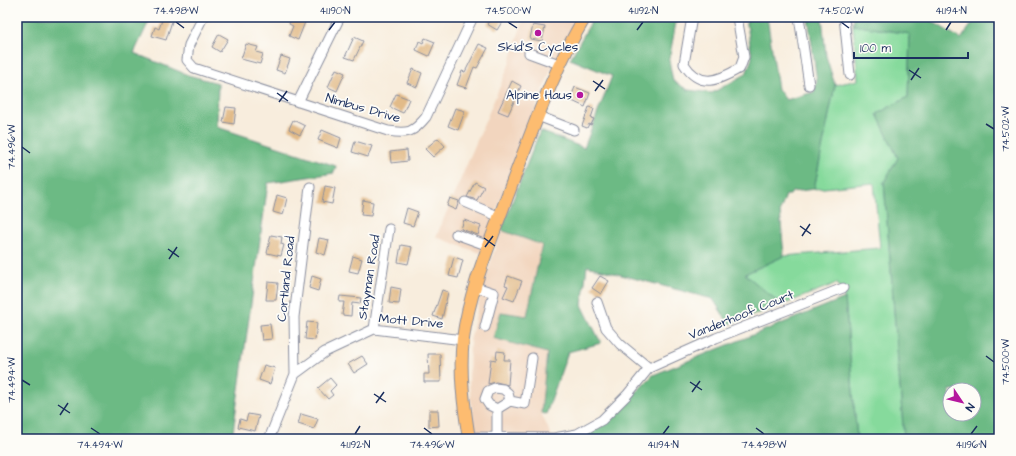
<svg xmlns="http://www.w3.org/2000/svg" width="1016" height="456" font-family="'Architects Daughter',sans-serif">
<rect width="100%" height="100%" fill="#fdfcf7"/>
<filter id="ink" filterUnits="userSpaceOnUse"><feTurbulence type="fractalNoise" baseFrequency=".025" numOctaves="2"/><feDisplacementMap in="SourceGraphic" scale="8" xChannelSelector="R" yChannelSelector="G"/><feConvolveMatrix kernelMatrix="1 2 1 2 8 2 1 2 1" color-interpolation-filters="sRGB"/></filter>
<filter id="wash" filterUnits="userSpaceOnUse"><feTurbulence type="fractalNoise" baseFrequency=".012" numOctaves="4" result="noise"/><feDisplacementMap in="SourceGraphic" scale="16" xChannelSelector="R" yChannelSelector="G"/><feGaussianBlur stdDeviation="0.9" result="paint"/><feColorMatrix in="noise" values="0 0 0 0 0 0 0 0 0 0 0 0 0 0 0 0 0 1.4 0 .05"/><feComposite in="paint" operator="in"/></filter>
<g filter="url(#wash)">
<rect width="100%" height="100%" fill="#f8eddd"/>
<path fill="#f2d5be" d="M524,17H578L551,70L480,253L436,237L509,65Z
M501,230L542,245L527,316L547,353L541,413L553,439H476L469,384L470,341L482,289Z"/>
<path fill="#86da9c" stroke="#50847d" d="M853,25L910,34L908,97L877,114L898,158L884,182L904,439H857L845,299L837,283L782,305L744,274L784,256L880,248L874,183L814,189L835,85L858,80Z"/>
<path fill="#6cba84" stroke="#447471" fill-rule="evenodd" d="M17,17H151L134,53L188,75L218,83L217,127L336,166L334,173L268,183L232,439H17Z
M594,17H677L669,60L673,81L688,90L712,93L746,74L752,58L746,17H767L778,89L786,100L814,92L817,81L808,17H822L826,56L835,85L814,189L792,192L790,195H786L780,211L784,256L745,274L782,305L729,324L713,299L587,266L582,305L601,343L568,352L546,414L541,413L547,353L493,338L501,312L527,316L542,245L501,230L540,131L584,148L612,76L570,59Z
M854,17H925L961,39L977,17H999V439H904L884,182L898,158L877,114L908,97L910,34L853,25ZM950,390H974V414H950Z
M845,298L857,439H572L604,425L653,375Z"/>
<g id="blocks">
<path fill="#e2bb89" d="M163,17L173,18L166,40L152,36L155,27L159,29Z
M292,17H307L298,40L289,36L293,26L289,24Z
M492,17H505L497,30L487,24Z
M533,25L545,27L542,41L530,39Z
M219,34L228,39L220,52L212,47Z
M354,37L363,41L354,60L345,57Z
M425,38L435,42L429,56L416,50L419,41L423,43Z
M246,44L258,47L256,52L263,54L260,64L241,59Z
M479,44L488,48L477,68L474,67L466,88L457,85L462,71L465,72Z
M281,56L290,59L285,73L276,70Z
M336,69L345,73L337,91L328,87Z
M413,69L422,73L417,87L407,83Z
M512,81L521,86L508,115L498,111Z
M575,87L590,93L585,107L570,100Z
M396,94L409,99L403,113L390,107Z
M226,107L236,108L234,124L223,122Z
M589,107L594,109L591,118L594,119L591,125L589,124L587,128L582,126Z
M455,108L465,111L458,130L448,126Z
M293,120L305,126L300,135L289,129Z
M322,130L341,138L338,148L318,140Z
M438,138L445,146L433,157L425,149Z
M355,141L372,146L368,157L352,152Z
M407,150L408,161L391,163L390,152Z
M475,182L484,187L477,200L467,197Z
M325,186L335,188L332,204L322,202Z
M277,195L287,198L283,215L273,212Z
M450,198L459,201L456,210L447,206Z
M363,200L373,202L371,216L361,215Z
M407,208L418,212L413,226L403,223Z
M464,220L481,226L478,235L461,229Z
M271,235L282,237L281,244L284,245L281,256L267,253Z
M319,238L329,240L325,255L316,252Z
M401,245L412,247L408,264L398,262Z
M353,256L362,259L358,273L349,271Z
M454,257L463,260L458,278L449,276Z
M312,276L321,279L318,291L309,288Z
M508,276L522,281L514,301L503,297L508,286L505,285Z
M600,276L609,281L601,294L592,288Z
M268,282L278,283L276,300H266Z
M391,287L401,289L399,304L389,303Z
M442,290L448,292L442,319L433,316Z
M340,296L361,298L360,304L352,303L351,316L342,315L344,302H339Z
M307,322L317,323L315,340L305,339Z
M270,324L272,339L262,340L260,325Z
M497,351L505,352L504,360H510L508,385L496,382L488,384L491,359L496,360Z
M428,354H440L441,382H424V374H429Z
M362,356L368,364L354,373L348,364Z
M264,365L275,368L270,384L259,380Z
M330,378L336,385L330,391L333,395L328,399L318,388Z
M429,410H438L439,426L429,427Z
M248,414L259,416L255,431L238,427L240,419L246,421Z
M301,414L318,419L314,429L298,424Z"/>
</g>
</g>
<g filter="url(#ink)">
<use href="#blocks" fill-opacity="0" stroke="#8a8e9e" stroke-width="1"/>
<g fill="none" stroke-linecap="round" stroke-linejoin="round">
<defs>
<path id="minor" d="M203,17L189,45L187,60L194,68L388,131C408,134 413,133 426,117L473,17
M692,17L684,64C700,89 718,81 740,68L744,57L737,17
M799,17L809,85
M844,17L850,75
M529,53L559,64
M298,102L340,17
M538,116L574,130
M465,202L500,217
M456,234L489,246
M476,287L494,293L485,327
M597,302L606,328L620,344L649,368
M374,329L389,229
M295,374L294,317L310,187
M495,388L503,389L508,393L510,401L497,409L489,405L485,399L488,391Z
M510,401L525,404L532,358
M497,436V409
M468,437L554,438L577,434L602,420L627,395L649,368L716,338L843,288
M269,439L295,374L325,352L374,329L463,340"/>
<path id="major" d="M469,439C464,407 459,372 463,339C469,290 494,233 511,186C533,129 553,70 585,17"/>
</defs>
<use href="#minor" stroke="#8a8e9e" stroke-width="11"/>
<use href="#major" stroke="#8a8e9e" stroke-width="14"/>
<use href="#minor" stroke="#fff" stroke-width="9"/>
<use href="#major" stroke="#fdbc6f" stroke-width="12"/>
</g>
</g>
<path fill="none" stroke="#1b2f5e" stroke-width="1.5" d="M176,22L184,28M508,22L517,28M841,22L849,28M329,30L335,22M637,30L643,22M946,30L951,22M909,70L921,78M911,80L919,68M593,81L605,89M595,91L603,80M277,93L288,101M279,102L287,91M986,124L994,129M22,147L30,153M800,226L811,234M802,236L810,224M484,238L495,246M485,247L493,236M168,249L179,257M169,259L177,247M986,356L994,362M22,380L30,385M690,382L702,390M692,392L700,381M374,394L386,402M376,403L384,392M58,405L70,413M60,415L68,403M91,428L100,434M424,428L432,434M756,428L764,434M355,434L360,426M663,434L669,426M971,434L977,426"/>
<g fill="#b5179e" stroke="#fdfcf7" stroke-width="1.5">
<circle cx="538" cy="33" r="4"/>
<circle cx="580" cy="95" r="4"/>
</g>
<g text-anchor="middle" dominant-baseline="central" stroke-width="3.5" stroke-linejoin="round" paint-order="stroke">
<g font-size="13" fill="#1b2f5e" stroke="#fdfcf7">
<text x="538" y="47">Skid'S Cycles</text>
<text x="572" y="95" text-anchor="end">Alpine Haus</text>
</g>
<g font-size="13" fill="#1b2f5e" stroke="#fdfcf7">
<text transform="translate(363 108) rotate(16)">Nimbus Drive</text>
<text transform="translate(369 277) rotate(-81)">Stayman Road</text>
<text transform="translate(286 279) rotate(-84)">Cortland Road</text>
<text transform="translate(741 315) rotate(-22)">Vanderhoof Court</text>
<text transform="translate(411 321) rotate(5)">Mott Drive</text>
</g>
</g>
<rect width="1016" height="456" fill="none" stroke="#fdfcf7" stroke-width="44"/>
<g transform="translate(962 402) rotate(125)"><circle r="19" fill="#fdfcf7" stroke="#a3aaba"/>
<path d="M0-3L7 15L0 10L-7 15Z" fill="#b5179e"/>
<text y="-6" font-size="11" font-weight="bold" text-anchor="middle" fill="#1b2f5e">N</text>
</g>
<path d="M854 52v6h114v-6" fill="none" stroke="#1b2f5e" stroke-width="2"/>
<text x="860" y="52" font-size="12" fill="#1b2f5e" stroke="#fdfcf7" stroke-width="3" paint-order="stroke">100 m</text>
<rect x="22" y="22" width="972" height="412" fill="none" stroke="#1b2f5e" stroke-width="1.5"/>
<g font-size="10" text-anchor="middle" fill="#1b2f5e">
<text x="176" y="14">74.498°W</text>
<text x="335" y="14">41.190°N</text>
<text x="508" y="14">74.500°W</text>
<text x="643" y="14">41.192°N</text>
<text x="841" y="14">74.502°W</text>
<text x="951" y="14">41.194°N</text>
<text transform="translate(1005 129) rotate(-90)" y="4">74.502°W</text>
<text transform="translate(11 147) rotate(-90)" y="4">74.496°W</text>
<text transform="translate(1005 362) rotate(-90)" y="4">74.500°W</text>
<text transform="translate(11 380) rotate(-90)" y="4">74.494°W</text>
<text x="100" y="448">74.494°W</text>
<text x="355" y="448">41.192°N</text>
<text x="432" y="448">74.496°W</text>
<text x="663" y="448">41.194°N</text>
<text x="764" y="448">74.498°W</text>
<text x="971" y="448">41.196°N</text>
</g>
</svg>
